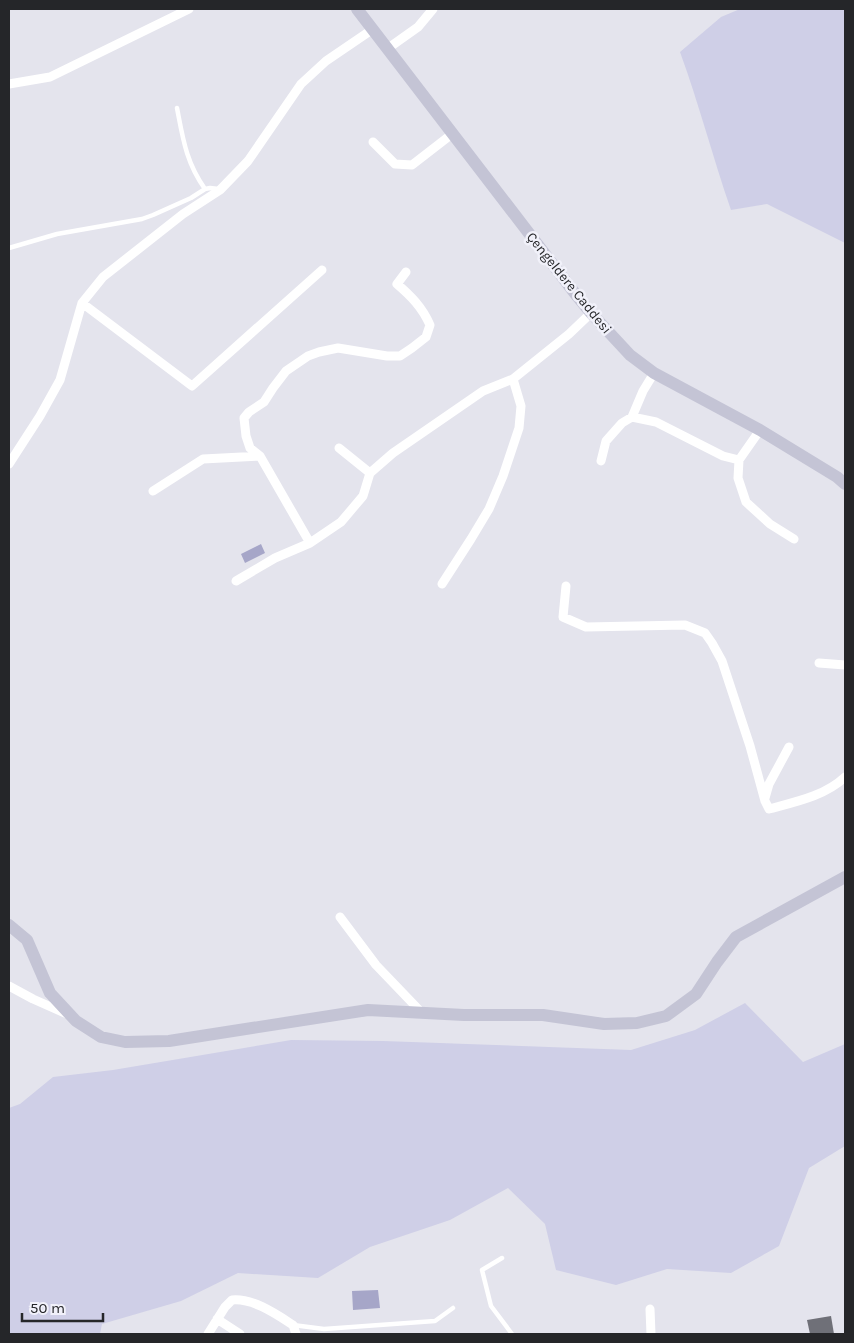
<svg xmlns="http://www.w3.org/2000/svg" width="854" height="1343" font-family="Karla,sans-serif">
<rect width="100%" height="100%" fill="#e4e4ed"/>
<path fill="#cfcfe7" d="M740,9H845V243L767,204L731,210C713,158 699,104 680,52L721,17Z
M745,1003L803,1062L845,1044V1146L809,1168L779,1246L731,1273L667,1269L616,1285L556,1270L545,1224L508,1188L450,1220L370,1247L318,1278L238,1273L181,1301L102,1324L100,1334H9V1108L20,1104L53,1077L113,1070L291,1040L383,1041L631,1050L695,1030Z"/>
<path fill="#a6a6c8" d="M261,544L265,553L245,563L241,554Z
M378,1290L380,1308L353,1310L352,1291Z"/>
<path fill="#6f7078" d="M831,1316L834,1334H810L807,1320Z"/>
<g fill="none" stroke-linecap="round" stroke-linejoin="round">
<path stroke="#fff" stroke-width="4.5" d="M177,108C183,139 186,162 205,189
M9,248L57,234L142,219L153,215L191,198L205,189L210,188L219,189
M502,1258L482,1270L491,1306L512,1334
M293,1325L324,1329L435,1321L453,1308"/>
<path stroke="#fff" stroke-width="9" d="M387,49L418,27L433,9
M9,84L50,77L189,9
M373,142L395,164L412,165L452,134
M322,270L192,386L82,303L103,277L183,214L220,190L248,161L301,84L326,61L373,29
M632,417L643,391L654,373
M760,430L739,460L738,478L746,502L770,524L794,539
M339,448L370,473
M601,461L606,441L622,423L632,417L656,422L723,456L739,460
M9,464L40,416L60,380L82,303
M153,491L203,459L260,456
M310,543L260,456L250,448L246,436L244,418L249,412L264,402L273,388L286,371L308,356L319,352L338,348L387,356H400L412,348L426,337L430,325C422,307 411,296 397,284L406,272
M236,581L275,558L310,543L341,522L363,496L370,473L393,453L483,391L513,379L569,334L591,313
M442,584L471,539L489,509L503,476L519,428L521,406L513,379
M566,586L563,617L586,627L685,625L705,633L712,643L722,661L750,746L765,801L769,809C795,802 825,796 845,777
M819,663L845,665
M765,798L769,784L789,747
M340,917L376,965L422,1013
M9,986L33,999L67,1014
M650,1309L651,1334
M217,1319L240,1334
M208,1334L225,1307L232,1300C253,1298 276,1314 293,1325L296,1334"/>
<path stroke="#c4c4d5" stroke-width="12" d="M357,9L577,296L591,313L630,355L654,373L760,430L837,477L845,484
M9,925L27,940L50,993L76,1021L101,1037L125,1042L169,1041L368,1010L464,1015H543L604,1024L637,1023L666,1016L696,994L717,962L736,937L845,877"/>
</g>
<g text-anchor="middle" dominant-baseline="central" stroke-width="5" stroke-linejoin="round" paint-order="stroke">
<g font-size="14" fill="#252629" stroke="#f1f1fa">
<text transform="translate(569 283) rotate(51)">Çengeldere Caddesi</text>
</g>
</g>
<rect width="854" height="1343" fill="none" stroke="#252629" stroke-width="20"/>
<path d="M22 1313v8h81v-8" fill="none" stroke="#252629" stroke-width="2.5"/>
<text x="30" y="1313" font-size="15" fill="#252629" stroke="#f1f1fa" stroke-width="4" paint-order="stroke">50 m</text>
</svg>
